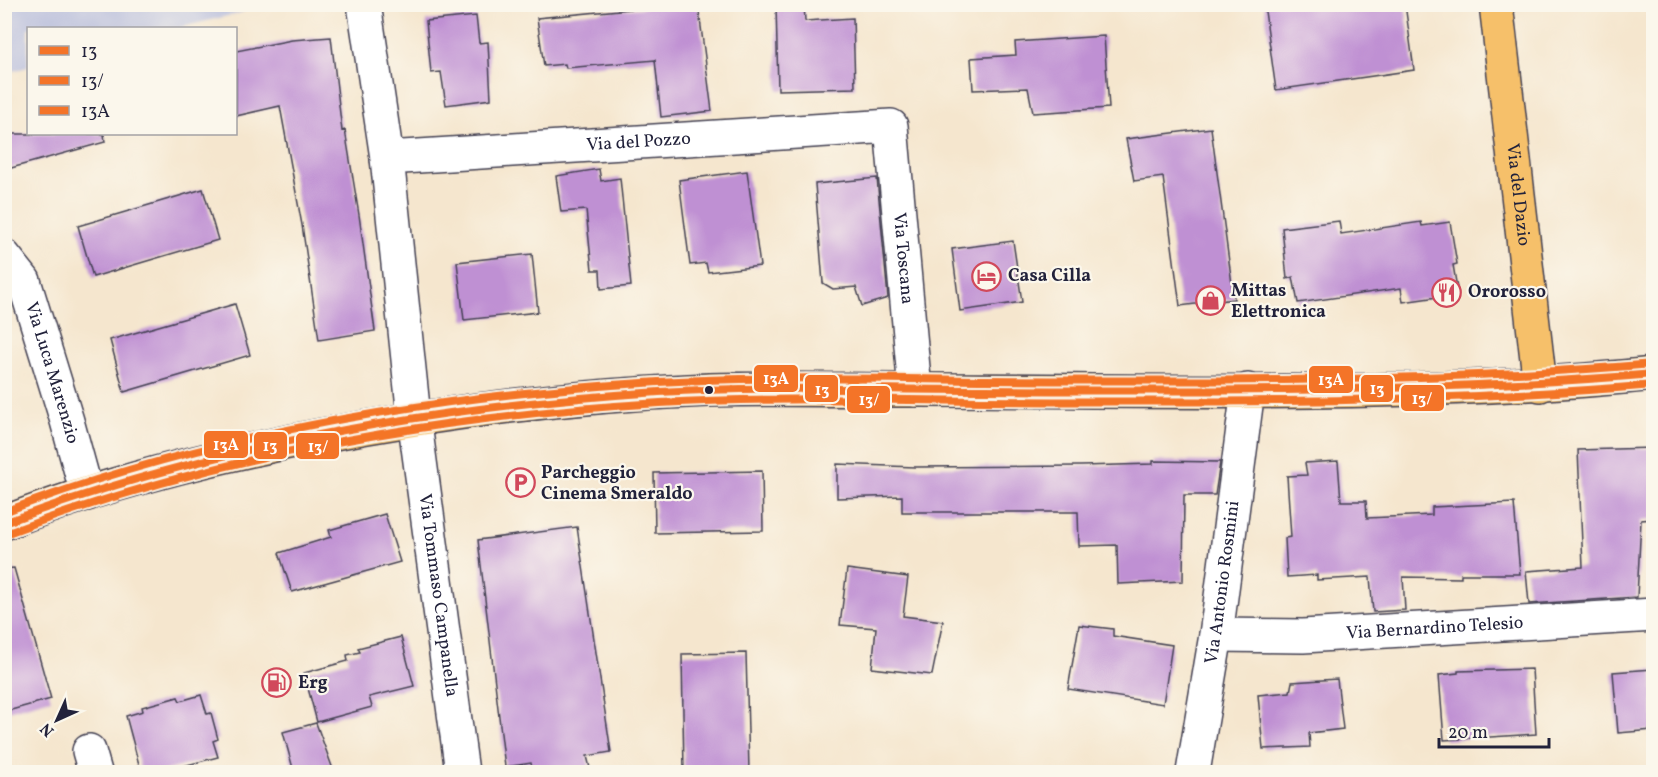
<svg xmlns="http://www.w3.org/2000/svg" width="1658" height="777" font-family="Vollkorn,serif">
<rect width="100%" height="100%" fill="#fbf7ec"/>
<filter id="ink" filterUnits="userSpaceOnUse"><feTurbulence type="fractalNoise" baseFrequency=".0167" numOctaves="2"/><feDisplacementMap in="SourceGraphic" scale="12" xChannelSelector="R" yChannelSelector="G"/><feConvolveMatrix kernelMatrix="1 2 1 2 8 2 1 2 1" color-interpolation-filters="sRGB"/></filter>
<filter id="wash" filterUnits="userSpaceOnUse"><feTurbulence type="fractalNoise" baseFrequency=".008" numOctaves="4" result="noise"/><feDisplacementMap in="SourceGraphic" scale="24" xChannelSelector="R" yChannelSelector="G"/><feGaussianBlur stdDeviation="1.35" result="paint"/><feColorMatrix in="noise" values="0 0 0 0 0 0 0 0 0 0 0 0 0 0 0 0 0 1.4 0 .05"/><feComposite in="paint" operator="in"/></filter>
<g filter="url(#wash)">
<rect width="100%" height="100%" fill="#f5e6ce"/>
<path fill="#bec2dd" d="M5,4H259V5L240,13L178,28H28V67L5,73Z"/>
<g id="blocks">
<path fill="#bf90d3" d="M650,4H698L712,111L661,117L655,60L566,68L565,64L544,66L537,18L650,7Z
M776,4H804L805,21L853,18L855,88L778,90Z
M1264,4H1405L1414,70L1276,90Z
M476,16L479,43L488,42L491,99L446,105L441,72L431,73L426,21Z
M1104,36L1109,108L1033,113L1028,88L973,90L971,58L1016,55L1015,42Z
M331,37L342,131L345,130L359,215L375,331L319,340L302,225L280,106L236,116V51L292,40Z
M1211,128L1234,299L1180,306L1163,177L1134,181L1126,139Z
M4,134H104L105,142L4,170Z
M599,169L601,181L620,178L631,286L601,289L600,270H592L586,210L561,212L556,176Z
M747,171L760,266L708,272L706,263L690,265L679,180Z
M877,178L888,298L862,306L856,287L833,289L823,283L815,184Z
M203,189L218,240L93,277L78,226Z
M1339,221L1341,234L1421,222L1422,226L1450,222L1457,264L1453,265L1458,294L1403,302L1401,288L1298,303L1293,277L1287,279L1282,228Z
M1013,241L1022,302L960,311L952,249Z
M532,254L538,312L464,320L457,262Z
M235,304L250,355L124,392L110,340Z
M1653,448V519L1641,520L1637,597L1529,604L1526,571L1583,567L1578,450Z
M1153,461L1220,462L1215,495H1184L1183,581L1118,584L1117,545L1079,546L1078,512H902V496L837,498V464L915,467L1081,466L1153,464Z
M1338,461L1341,501H1366L1367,518L1432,515V507L1514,503L1520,574H1461V578L1403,577L1405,610L1373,612L1370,577L1317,580V575L1287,577L1285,538L1291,537L1287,476L1307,475L1305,463Z
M762,471L763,531L655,533L654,473Z
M385,514L400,562L292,592L279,553L331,537L329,530Z
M577,527L611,752L587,756L591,772H533L531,763L505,767L478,540Z
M14,568L51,699L4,712V569Z
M847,569L908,577L903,616L943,621L932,675L872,668L876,628L840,625Z
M1079,625L1113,629V636L1172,645L1163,704L1068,689Z
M401,637L414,686L369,697L372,707L317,722L304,673L348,661L347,655L360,652L358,648Z
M746,653L749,772H684L682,654Z
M1532,669L1536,734L1444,740L1439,675L1458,673V671Z
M1653,669V730L1618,733L1613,672Z
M1337,679L1343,729L1309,733L1310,747L1263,749L1258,695L1290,692L1292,682Z
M201,695L207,714L211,713L218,739L213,741L218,757L160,772H141L126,716L143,711L142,707L178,697L180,701Z
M316,723L334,772H294L283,732Z"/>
</g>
</g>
<g filter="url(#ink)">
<use href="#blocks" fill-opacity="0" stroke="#423f51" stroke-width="1.5"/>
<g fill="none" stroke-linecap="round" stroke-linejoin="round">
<defs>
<g id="minor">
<path id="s1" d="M364,4L387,158L414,417L462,772"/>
<path id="s2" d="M387,158L891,126L915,390"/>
<path id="s3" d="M4,256L24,281L67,421L87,494"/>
<path id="s4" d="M1216,635L1303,636L1654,615"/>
<path d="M89,751L95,772"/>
<path id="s5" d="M1193,772L1216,635L1248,390"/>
</g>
<g id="major">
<path id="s6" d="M1496,4L1540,385"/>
<path d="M4,523C105,483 212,457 318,436C448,411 577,395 709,390C778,388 848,390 918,390C1163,390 1410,399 1654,374"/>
</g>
</defs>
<use href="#minor" stroke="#423f51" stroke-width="36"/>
<use href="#major" stroke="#423f51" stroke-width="36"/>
<use href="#minor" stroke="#fff" stroke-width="33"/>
<use href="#major" stroke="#f6c06b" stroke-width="33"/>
<defs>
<path id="bus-1" d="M4,523C212,445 437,406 659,392C767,386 876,390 985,390C1208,391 1431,393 1654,374"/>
<path id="bus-2" d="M8,533C215,455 440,416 660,403C769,397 878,400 986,401C1209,402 1431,404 1654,385"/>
<path id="bus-3" d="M4,512C212,433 437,395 658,382C767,376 876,379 985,380C1208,381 1430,383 1653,364"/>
</defs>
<use href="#bus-1" stroke="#fbf7ec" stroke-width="12"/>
<use href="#bus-2" stroke="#fbf7ec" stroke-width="12"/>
<use href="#bus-3" stroke="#fbf7ec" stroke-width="12"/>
<use href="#bus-1" stroke="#f47428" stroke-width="8"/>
<use href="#bus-2" stroke="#f47428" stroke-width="8"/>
<use href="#bus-3" stroke="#f47428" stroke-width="8"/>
</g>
</g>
<defs>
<symbol id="hotel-ring" viewBox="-11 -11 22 22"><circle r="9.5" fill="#fbf7ec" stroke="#d1495b" stroke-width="1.5"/><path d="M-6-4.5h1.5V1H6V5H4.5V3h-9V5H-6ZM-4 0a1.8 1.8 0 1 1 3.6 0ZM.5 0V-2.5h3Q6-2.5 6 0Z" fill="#d1495b"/></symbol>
<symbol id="restaurant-ring" viewBox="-11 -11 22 22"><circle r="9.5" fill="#fbf7ec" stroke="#d1495b" stroke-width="1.5"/><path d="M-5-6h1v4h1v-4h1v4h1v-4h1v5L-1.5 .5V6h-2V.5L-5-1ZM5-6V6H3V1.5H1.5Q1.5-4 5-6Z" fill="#d1495b"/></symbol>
<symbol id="shop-ring" viewBox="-11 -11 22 22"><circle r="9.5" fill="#fbf7ec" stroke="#d1495b" stroke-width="1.5"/><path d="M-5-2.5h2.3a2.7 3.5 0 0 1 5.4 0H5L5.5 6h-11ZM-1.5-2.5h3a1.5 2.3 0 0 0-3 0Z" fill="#d1495b"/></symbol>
<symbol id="parking-ring" viewBox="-11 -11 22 22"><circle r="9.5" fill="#fbf7ec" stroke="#d1495b" stroke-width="1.5"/><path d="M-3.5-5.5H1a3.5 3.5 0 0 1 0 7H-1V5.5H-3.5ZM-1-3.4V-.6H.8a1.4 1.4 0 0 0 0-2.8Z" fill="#d1495b"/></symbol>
<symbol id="fuel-ring" viewBox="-11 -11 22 22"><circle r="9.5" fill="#fbf7ec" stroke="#d1495b" stroke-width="1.5"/><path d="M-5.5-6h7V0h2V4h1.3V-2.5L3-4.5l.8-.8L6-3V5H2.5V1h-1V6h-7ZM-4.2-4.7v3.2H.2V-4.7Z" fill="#d1495b"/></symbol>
</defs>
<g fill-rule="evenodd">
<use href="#hotel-ring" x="970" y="260" width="33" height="33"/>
<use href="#restaurant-ring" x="1430" y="276" width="33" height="33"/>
<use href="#shop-ring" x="1194" y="284" width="33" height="33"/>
<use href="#parking-ring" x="504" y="466" width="33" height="33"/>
<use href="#fuel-ring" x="260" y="666" width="33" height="33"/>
</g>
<circle fill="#22223b" stroke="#fbf7ec" stroke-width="2" cx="709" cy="390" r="5"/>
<g text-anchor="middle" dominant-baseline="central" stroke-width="4.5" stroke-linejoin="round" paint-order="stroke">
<g font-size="18" fill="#22223b" stroke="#fbf7ec">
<text stroke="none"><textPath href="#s2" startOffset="252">Via del Pozzo</textPath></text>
<text stroke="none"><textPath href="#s6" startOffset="192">Via del Dazio</textPath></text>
<text stroke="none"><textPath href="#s2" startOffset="638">Via Toscana</textPath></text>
<text stroke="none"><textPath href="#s3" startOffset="128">Via Luca Marenzio</textPath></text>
<text stroke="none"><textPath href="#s5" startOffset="192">Via Antonio Rosmini</textPath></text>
<text stroke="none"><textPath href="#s1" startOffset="596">Via Tommaso Campanella</textPath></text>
<text stroke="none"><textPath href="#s4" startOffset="219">Via Bernardino Telesio</textPath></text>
</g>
<g font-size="18" font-weight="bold" fill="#22223b" stroke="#fbf7ec" text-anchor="start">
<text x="1008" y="276">Casa Cilla</text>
<text x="1231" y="291">Mittas<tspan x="1231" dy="21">Elettronica</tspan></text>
<text x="1468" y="292">Ororosso</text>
<text x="541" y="473">Parcheggio<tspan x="541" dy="21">Cinema Smeraldo</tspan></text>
<text x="298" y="683">Erg</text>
</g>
</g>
<g stroke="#fbf7ec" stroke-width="2">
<rect x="753" y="364" width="46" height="29" rx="6" fill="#f47428"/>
<rect x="1308" y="365" width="46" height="29" rx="6" fill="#f47428"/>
<rect x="1360" y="374" width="34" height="29" rx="6" fill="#f47428"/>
<rect x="804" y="374" width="35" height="29" rx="6" fill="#f47428"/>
<rect x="1400" y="384" width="45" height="28" rx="6" fill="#f47428"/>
<rect x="846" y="385" width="45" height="29" rx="6" fill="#f47428"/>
<rect x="203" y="430" width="46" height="29" rx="6" fill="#f47428"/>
<rect x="253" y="431" width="35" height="29" rx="6" fill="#f47428"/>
<rect x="295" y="432" width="45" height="28" rx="6" fill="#f47428"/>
</g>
<g font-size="16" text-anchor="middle" font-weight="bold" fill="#fff">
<text x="776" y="384">13A</text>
<text x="1331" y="385">13A</text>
<text x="1377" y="394">13</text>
<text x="822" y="395">13</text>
<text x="1422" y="404">13/</text>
<text x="869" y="405">13/</text>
<text x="226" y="450">13A</text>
<text x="270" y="451">13</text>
<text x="318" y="452">13/</text>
</g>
<rect width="1658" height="777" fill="none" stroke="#fbf7ec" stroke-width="24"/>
<rect x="27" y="27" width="210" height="108" fill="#fbf7ec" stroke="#a4a2a5" stroke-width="1.5"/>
<rect x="39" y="46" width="30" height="9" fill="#f47428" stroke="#a4a2a5" stroke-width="1.5"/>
<text x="81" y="57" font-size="18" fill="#22223b">13</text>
<rect x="39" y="76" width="30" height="9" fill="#f47428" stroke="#a4a2a5" stroke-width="1.5"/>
<text x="81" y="87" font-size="18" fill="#22223b">13/</text>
<rect x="39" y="106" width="30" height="9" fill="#f47428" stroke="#a4a2a5" stroke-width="1.5"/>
<text x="81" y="117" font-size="18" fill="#22223b">13A</text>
<g transform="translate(57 720) rotate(225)" stroke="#fbf7ec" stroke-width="4.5" paint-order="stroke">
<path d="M0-4.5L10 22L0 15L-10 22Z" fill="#22223b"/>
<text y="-9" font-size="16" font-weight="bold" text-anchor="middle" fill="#22223b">N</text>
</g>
<path d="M1439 738v9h110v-9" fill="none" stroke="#22223b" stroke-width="3"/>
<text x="1448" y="738" font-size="18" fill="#22223b" stroke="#fbf7ec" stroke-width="4.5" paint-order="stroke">20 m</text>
</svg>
